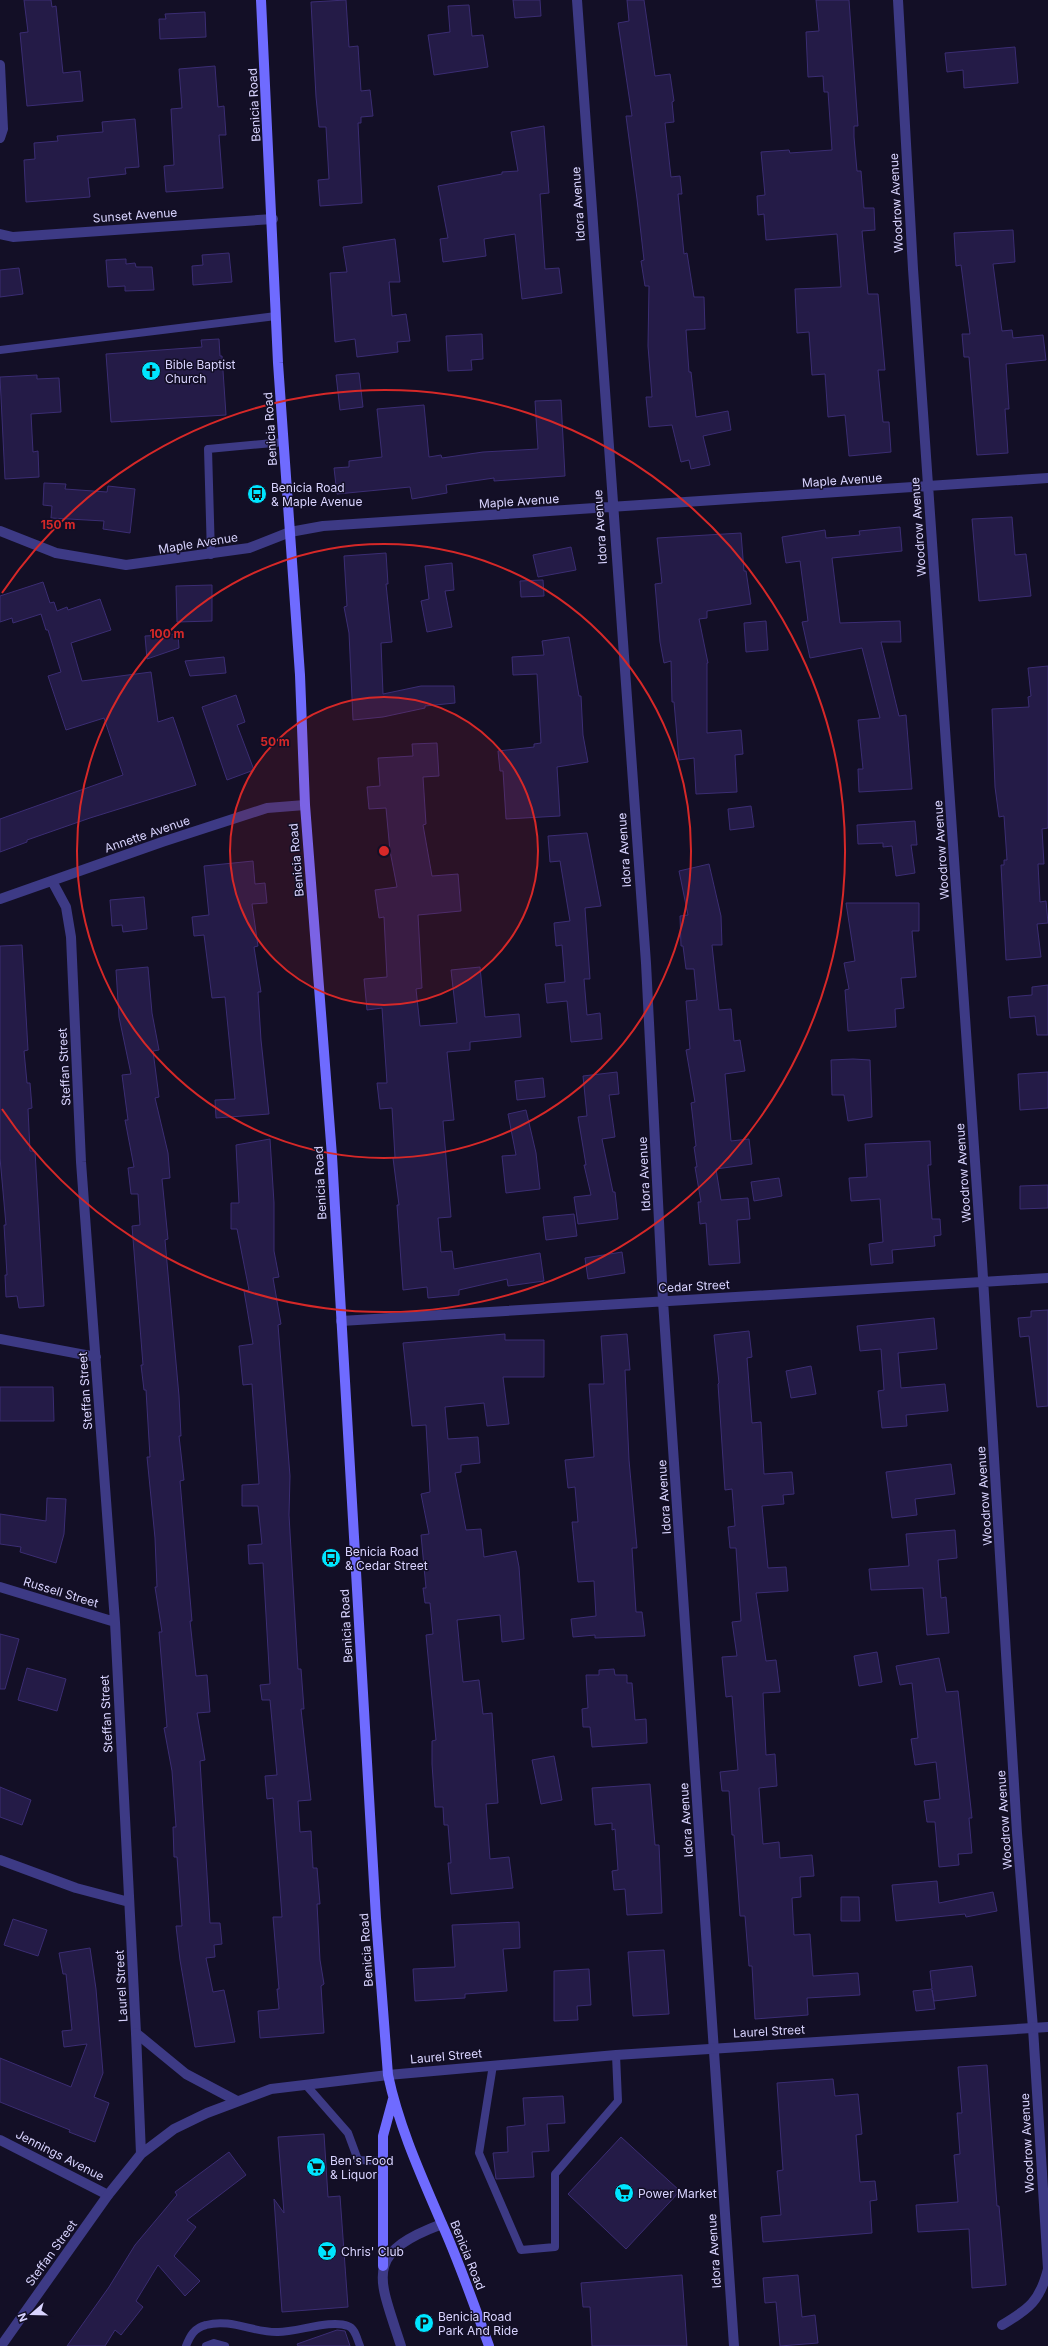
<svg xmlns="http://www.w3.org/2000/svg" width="1048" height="2346" font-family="Inter,sans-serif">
<rect width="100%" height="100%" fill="#130f26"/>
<path fill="#241b47" stroke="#3b2d73" d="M24,0H51L52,7L56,6L63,73L80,71L83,101L27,106L20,33L28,32Z
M346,0L349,47L358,46L361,91L370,90L373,116L361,117V123H358L362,203L320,206L318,180L329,179L326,127H319L316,97L311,2Z
M513,0H540L541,16L515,18Z
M627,0H644L655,76L670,74L674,101L672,102L674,122L665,123L671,177L680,176L682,194H678L684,254L687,253L694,297H704L705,329L686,330L689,372H691L696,417L728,411L731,430L703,436L710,465L691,469L689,460L681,462L672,425L649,427L646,397H652L648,346L649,286H645L641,261L644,260L637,199L626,116H632L618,23L629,21Z
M816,0H849L858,126H854V137L857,171H861L864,208H874L875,230L862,231L868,294H878L885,370H878L883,422H889L891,452L849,456L845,415L828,417L825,374L812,375L809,332L797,333L795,289L841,287L837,234L766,240L764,214L758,215L757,196L765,195L761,152L789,150L790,153L832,150L828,92H824L823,76L808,77L806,32L819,31Z
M469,5L472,36L483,35L488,67L434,75L428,35L450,32L448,6Z
M205,12L206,37L160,39L159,19H166L165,14Z
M1015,47L1018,83L964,88L963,70L947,72L945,53Z
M215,66L218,107L224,106L226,135H219L223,188L166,192L164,166L174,165L171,109L182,108L179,69Z
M135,119L139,167L125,168L126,174L88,178L90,197L26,202L24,160L35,159L34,143L58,141L57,136L103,132L102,122Z
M544,126L549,193L540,194L545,269L559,268L562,293L522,299L515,234L484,239L486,256L443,262L440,239L448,238L438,186L502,174V172L518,171L511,132Z
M1013,230L1015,262L993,264L1002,331L1012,330L1013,338L1043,335L1046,360L1006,364L1009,409H1005L1008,453L977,455L969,357H964L962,334H970L961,265L956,266L954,233Z
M395,239L400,282H389L392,316L406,314L410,341L397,342L398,352L357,357L355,339L335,342L330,273L347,272L343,247Z
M229,253L232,282L193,285L192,266L203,265L202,255Z
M126,259V264L135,263L136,267H152L154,290L125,291V286L108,287L106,260Z
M19,268L23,294L0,297V270Z
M482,334L483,359L471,360L472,370L448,371L446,336Z
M219,339L220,356H222L226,415L111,422L106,354L202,347L201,340Z
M359,373L363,407L340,410L336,375Z
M37,375V379L59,378L61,412L31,414L33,452L38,451L39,477L5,479L0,377Z
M561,400L565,476L494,481V478L446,485L447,493L412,499L410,487L337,494L334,468L349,467V461L382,457L377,409L424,405L429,457L441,455L442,458L483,452L538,449L535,401Z
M44,483L66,484L65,489L107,492L108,486L135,489L130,533L103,529L104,521L51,518L52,506L43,505Z
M1012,517L1015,555L1026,554L1031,596L979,601L972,519Z
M900,527L902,551L832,558L840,623L900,621L901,642H881L899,716L906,715L912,789L859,792L858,769H863L858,720L880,718L862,648L810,658L802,622L808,621L800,561L786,563L782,537L825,530L826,538L860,535L859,531Z
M741,533L744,571H746L751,604L707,611V618L699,619L708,663H707V733L741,730L743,754L735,755L737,792L696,794L694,758L679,760L674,702H672L671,661L664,663L660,642L655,584L662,583L657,538Z
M571,547L576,570L538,577L533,555Z
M386,553L388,584H386L392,642L381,643L383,694L421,686H454L455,703L425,706V708L383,717L353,720L349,633L344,607L347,606L344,556Z
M452,563L454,590L445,591L452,627L427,632L421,601L429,599L425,566Z
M543,580L544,596L521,597L520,581Z
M43,582L50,603L54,602L57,611L67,607L68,610L100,599L111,630L71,643L82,681L151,672L158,722L173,717L196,785L90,818L27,840V842L0,852V819L123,775L104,718L66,730L48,676L61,672L48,630H46L41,614L13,623L12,618L0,622V596Z
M212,585V621L177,622L176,586Z
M766,621L768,650L746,652L744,623Z
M178,634L179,648L147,659L145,636Z
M569,637L579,696H581L583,735L588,762L557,767L560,816L506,819L503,771H500L498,751L534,747V744L541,743L537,674L513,675L512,657L544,655L542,641Z
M224,657L226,673L190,676L185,661Z
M1048,666V828L1042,829L1044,864H1038L1040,902L1046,901L1048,923L1037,924L1041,957L1006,960L1001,865H1004V860H1007L1004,816L999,817L995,787L992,709L1029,707L1028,697L1031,696L1028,668Z
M236,695L245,722L237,725L254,770L227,780L202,707Z
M437,743L439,776L423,777L426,824L423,825L432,876L458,874L461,911L418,915L422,988L416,989L420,1026L457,1023L451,970L480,967L485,1017L519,1014L521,1037L470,1042V1050L447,1052L454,1120L443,1121L451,1217L438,1218L441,1252L452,1251L454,1269L540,1253L544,1281L508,1286L507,1279L459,1290V1295L428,1298L427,1287L403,1290L397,1205H399L393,1158L395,1157L392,1108L380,1109L377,1083H387L382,1008L367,1010L364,979L387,977L384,917L379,918L375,890L397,887L390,851L386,808L369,809L367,787L380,786L378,758L413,756L412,744Z
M751,806L754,827L730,830L728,809Z
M915,821L917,845H911L915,873L896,876L892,846L883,847V843L858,844L857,825Z
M587,833L601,906L585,908L590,979H584L587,1015L600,1013L602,1039L571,1042L567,1001L547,1003L545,984L565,982L562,945L556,946L554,923L570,921L560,861L550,862L548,836Z
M253,861L255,884L265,883L267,903L252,904L258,946L254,947L261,992H258L261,1040L269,1114L216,1118L215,1100L235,1099L225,997L212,998L204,935L194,936L192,917L209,915L204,866Z
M709,864L721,916L722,945H712L719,1010L731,1009L734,1041L740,1040L745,1071L725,1074L731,1141L749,1139L752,1164L716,1169L721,1200L748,1198L750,1219L737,1220L740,1263L709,1265L706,1223L700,1224L698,1202H701L695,1167H697L694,1147L696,1146L691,1103L695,1102L686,1050L690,1049L686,1001L697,1000L694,969H686L683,946H681L680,916L688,915L679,871Z
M144,897L147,929L123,932L122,925L112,926L110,900Z
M846,903H919V931H912L916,977L901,978L904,1008L895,1009L896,1027L848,1031L845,990L849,989L844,963L855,961Z
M22,945L28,1050L24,1051L27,1083H30L32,1108L28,1109L30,1151H35L44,1306L19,1308L17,1296L6,1297L5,1275H7L4,1225H6L0,1158V946Z
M148,967L152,1013L159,1050L153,1051L159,1097L155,1098L168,1153L170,1178L162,1179L168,1239L165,1240L179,1396L181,1436H179L184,1480L180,1481L192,1621H190L196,1676L207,1675L210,1712L197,1713L205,1760L200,1761L210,1923H220L222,1944L214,1945L215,1957L206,1958L213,1992L224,1990L235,2042L195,2047L180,1960L176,1926H182L177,1857H174L173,1827H176L172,1771L164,1728L167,1727L159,1632H162L155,1587H157L155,1538L147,1457H150L146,1390H144L141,1365H143L132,1226L140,1225L138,1194H131L128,1168L134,1167L125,1120H128L122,1075L131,1074L119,1017L116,970Z
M1048,985V1035H1037L1035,1016L1010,1018L1008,997L1032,995V987Z
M853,1059L870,1060L872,1117L848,1121L844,1095H832L831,1060Z
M617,1072L619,1094L609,1095L615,1137L602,1139L613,1192H615L618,1219L578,1224L574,1197L591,1195L584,1165H586L578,1117L587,1116L583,1076Z
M1048,1072V1108L1020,1110L1018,1074Z
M543,1078L545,1097L517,1100L515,1081Z
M526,1110L536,1153L540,1189L506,1193L502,1156L516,1155L508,1114Z
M270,1139L274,1203V1251L279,1277L273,1278L281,1324L278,1325L290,1476L289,1515L298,1669H301L304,1709H301L311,1800L298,1801L300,1832L311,1831L313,1868H317L320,1904H317L320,1960L324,1984L321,1986L324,2033L260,2038L258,2011L279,2009L277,1989H279L273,1917H282L273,1798L267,1799L265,1776L277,1775L270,1700H262L260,1685L270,1684L263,1563L249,1564L248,1545L262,1544L258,1506H242V1485L259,1484L252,1384L243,1385L239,1346L253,1344L244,1291L249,1290L237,1229H231V1203H239L236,1145Z
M930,1141L931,1165H928L932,1219H940L941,1235L934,1236L935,1246L892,1250L893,1263L871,1265L869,1244L883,1242L880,1199L851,1201L849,1178L867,1177L865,1144Z
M779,1178L782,1196L754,1201L751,1182Z
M1048,1185V1208L1020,1209V1186Z
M574,1214L577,1236L546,1240L543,1217Z
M622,1252L625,1273L588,1279L585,1258Z
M1048,1310V1406L1037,1407L1029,1336L1020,1337L1018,1318L1031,1317V1311Z
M934,1318L937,1349L898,1353L901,1388L945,1384L948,1411L906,1415L907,1426L882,1428L878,1391L884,1390L881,1349L860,1351L857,1326Z
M749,1331L752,1357L747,1358L752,1423L761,1422L764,1474L792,1472L794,1494L783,1495L784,1504L762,1506L768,1568L786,1567L788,1591L756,1593L766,1661L776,1660L780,1692L763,1693L766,1755L775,1754L777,1786L759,1788L763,1844L779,1842L780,1858L812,1855L814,1876L800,1877L801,1897L792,1898L794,1935L810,1934L813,1976L858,1973L860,1995L807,1998L808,2015L755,2019L752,1966H749L745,1916H740L734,1835H732L729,1791H722L720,1772L738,1770L732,1696L726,1697L722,1657L737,1656L732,1622L741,1621L736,1548H730L728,1527L735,1526L732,1489L725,1490L718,1384L719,1383L714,1335Z
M505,1334V1340H544V1377H503L509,1424L487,1426L484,1403L445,1407L448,1439L478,1437L480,1463L461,1465V1472L455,1473L466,1530L481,1529L484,1557L516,1551L519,1567L524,1639L502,1642L500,1615L457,1620L463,1682L479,1680L483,1714L492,1713L498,1803L486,1804L490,1859L509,1857L513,1888L451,1894L448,1863H451L448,1825H444L443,1807H435L432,1764V1741L436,1740L426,1635L433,1634L430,1603H425L423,1588H426L421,1535L429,1534L421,1494L430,1492L426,1425L412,1426L403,1343Z
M627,1334L630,1370H625L629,1460L637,1548H632L636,1612H642L645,1636L595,1638V1635L573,1637L571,1619L596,1616L594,1581L578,1582L572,1522H578L575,1487L568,1488L565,1460L594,1457L589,1384H604L601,1336Z
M811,1366L816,1394L791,1398L786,1371Z
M0,1387H53L54,1421H0Z
M951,1464L955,1494L915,1499L917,1515L892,1518L886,1472Z
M47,1498L66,1499L64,1534L56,1563L20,1552L21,1547L0,1544V1514L46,1521Z
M955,1530L957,1558L938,1560L941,1598L946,1597L949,1633L927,1635L923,1588L871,1590L869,1569L909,1566L906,1534Z
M0,1634L19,1639L5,1689H0Z
M877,1652L882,1682L859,1686L854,1656Z
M939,1658L946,1692L958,1691L972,1818H969L972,1853L958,1854L959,1865L939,1867L935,1822H927L924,1801L940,1799L936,1762L915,1765L911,1739L918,1738L912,1683L900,1685L896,1666Z
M27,1668L66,1679L57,1711L18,1700Z
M614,1669L615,1675H627V1683H632L635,1720L646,1719L647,1743L592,1747L590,1727H583L582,1709L588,1708L586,1675H599V1670Z
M554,1756L562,1800L541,1804L532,1760Z
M650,1784L655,1845H659L662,1913L627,1915L625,1889L614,1890L612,1871L618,1870L615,1829L612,1830V1823L595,1825L592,1788Z
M0,1787L31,1800L22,1825L0,1817Z
M937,1881L939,1903L993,1892L997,1911L966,1917L965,1914L896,1921L892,1885Z
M841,1897H859L860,1921H841Z
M13,1919L47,1930L38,1956L4,1945Z
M519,1922L520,1948L503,1949L507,1991L465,1994V1998L415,2001L413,1969L455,1967L452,1925Z
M90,1948L96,1989L103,2073L94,2097L109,2103L95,2142L69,2132L70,2130L0,2102V2058L71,2087L87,2044L64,2047L62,2031L72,2030L66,1974H63L59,1953Z
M664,1950L669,2014L633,2016L628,1952Z
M972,1966L976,1996L934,2001L932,1990L935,2009L916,2011L913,1991L932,1989L930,1971Z
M589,1969L591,2005L577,2006L578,2020L554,2021V1971Z
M987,2065L997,2206H999L1006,2285L972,2288L969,2229L918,2232L916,2205L958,2202L954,2155L960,2154L957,2113H962L958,2067Z
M833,2079L835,2096L858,2094L862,2134L856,2135L860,2182L875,2181L877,2200L870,2201L872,2233L763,2242L761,2217L781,2215L777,2171L783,2170L777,2083Z
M563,2096L565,2123L547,2124L549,2151L532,2152L534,2177L496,2179L493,2153L508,2152L507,2127L525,2125L523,2098Z
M324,2134L328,2197L340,2196L348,2307L282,2312L274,2199L284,2213L278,2137Z
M621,2137L680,2191L626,2249L568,2194Z
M229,2152L246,2175L187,2220L196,2227L174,2256L200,2281L185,2296L158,2265L136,2301L143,2307L121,2335L115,2330L105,2346H67L109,2287L135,2245L177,2195L175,2192Z
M682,2275L687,2346H592L590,2307H583L581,2283Z
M798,2275L802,2317L815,2315L818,2343L780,2346L776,2302L765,2303L763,2278Z
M337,2330L345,2331L350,2346H298L297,2344Z"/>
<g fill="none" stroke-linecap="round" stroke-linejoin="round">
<path stroke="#3d3a85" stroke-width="8" d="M0,350L276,316
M211,555L208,449L284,442
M493,2065L479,2153L521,2250L555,2247V2174L618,2101L616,2055
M306,2085L348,2133L358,2160L383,2161
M186,2346C190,2336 194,2328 206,2325C231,2318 254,2333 278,2332C298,2332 331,2319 348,2326C355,2328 357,2339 360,2346
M206,2346L214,2343L225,2346"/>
<path stroke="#3d3a85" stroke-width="10" d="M577,0L646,963L663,1301L734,2346
M898,0L913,269L982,1262L1017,1833L1033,2028L1048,2269C1040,2301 1029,2309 1002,2325
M0,65L3,129L0,138
M0,234L13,237L273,219
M290,532L323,526L1048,478
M52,881L66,907L71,937L81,1162L115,1622L136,2033L186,2074L237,2101
M0,899L162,842L267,808L305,805
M341,1321L1048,1278
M0,1339L96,1357
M0,1587L115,1622
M0,1860L76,1888L129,1902
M0,2140L108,2195"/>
<path stroke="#3d3a85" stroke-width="10" d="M0,531L56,553L126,565L249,548L290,532
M136,2033L141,2154
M1,2346L108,2195L141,2154L174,2129L207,2113L271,2089L388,2075L616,2055L1048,2027
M401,2346C379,2277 362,2254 442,2224"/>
<path stroke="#6f6bff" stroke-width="10" d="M261,0L278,363L300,675L305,805L332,1156L376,1918L388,2075C399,2127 421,2175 442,2224C460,2264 474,2305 489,2346
M383,2266V2136L393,2099"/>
</g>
<circle cx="384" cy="851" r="154" fill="#d62828" fill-opacity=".12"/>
<g fill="none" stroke="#d62828" stroke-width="2">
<circle cx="384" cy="851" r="154"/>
<circle cx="384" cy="851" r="307"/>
<path d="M2 593A461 461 0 1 1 2 1109"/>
</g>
<defs>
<symbol id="church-disc" viewBox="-11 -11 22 22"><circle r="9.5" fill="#00e5ff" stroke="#130f26"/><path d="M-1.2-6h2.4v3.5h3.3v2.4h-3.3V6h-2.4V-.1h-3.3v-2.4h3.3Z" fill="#111"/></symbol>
<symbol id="bus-disc" viewBox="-11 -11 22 22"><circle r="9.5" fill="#00e5ff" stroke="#130f26"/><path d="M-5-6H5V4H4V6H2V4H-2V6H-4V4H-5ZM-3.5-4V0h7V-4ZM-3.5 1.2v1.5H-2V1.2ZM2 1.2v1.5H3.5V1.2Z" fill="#111"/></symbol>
<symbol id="supermarket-disc" viewBox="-11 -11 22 22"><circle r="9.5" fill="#00e5ff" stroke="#130f26"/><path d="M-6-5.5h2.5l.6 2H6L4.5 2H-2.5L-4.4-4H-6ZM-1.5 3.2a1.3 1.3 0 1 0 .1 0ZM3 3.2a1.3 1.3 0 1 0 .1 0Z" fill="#111"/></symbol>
<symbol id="bar-disc" viewBox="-11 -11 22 22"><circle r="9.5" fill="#00e5ff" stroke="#130f26"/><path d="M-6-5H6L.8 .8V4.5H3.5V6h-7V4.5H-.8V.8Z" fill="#111"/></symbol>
<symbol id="parking-disc" viewBox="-11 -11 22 22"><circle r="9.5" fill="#00e5ff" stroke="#130f26"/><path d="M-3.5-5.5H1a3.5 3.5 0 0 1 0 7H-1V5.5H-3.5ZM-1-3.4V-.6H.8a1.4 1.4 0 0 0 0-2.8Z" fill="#111"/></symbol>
</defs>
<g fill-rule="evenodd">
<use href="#church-disc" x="140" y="360" width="22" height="22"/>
<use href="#bus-disc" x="246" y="483" width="22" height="22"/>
<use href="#bus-disc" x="320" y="1547" width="22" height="22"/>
<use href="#supermarket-disc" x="305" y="2156" width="22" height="22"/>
<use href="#supermarket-disc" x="613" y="2182" width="22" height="22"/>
<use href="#bar-disc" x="316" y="2240" width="22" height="22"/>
<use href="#parking-disc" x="413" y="2312" width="22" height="22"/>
</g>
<g text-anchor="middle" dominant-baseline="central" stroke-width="3" stroke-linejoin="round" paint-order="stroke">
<g font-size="12" fill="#d9d4ff" stroke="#130f26">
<text transform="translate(254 105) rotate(-93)">Benicia Road</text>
<text transform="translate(896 203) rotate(-93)">Woodrow Avenue</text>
<text transform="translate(578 204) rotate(-94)">Idora Avenue</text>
<text transform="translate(135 215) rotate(-4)">Sunset Avenue</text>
<text transform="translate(270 429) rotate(-94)">Benicia Road</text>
<text transform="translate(842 480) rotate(-4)">Maple Avenue</text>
<text transform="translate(519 501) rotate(-4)">Maple Avenue</text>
<text transform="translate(600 527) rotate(-94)">Idora Avenue</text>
<text transform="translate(918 527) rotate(-94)">Woodrow Avenue</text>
<text transform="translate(198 543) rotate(-9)">Maple Avenue</text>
<text transform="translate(147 834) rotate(-19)">Annette Avenue</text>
<text transform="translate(624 850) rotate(-94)">Idora Avenue</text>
<text transform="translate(941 850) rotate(-94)">Woodrow Avenue</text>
<text transform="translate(296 860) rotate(-95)">Benicia Road</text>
<text transform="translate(64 1067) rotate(-93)">Steffan Street</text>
<text transform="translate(963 1173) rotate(-94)">Woodrow Avenue</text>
<text transform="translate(644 1174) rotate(-93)">Idora Avenue</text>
<text transform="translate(320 1183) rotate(-93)">Benicia Road</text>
<text transform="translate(694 1286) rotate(-3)">Cedar Street</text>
<text transform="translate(85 1391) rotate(-94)">Steffan Street</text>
<text transform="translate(984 1496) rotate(-94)">Woodrow Avenue</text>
<text transform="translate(664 1497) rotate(-94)">Idora Avenue</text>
<text transform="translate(61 1592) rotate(17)">Russell Street</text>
<text transform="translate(346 1626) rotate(-93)">Benicia Road</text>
<text transform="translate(106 1714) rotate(-93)">Steffan Street</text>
<text transform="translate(686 1820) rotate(-94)">Idora Avenue</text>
<text transform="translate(1004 1820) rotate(-94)">Woodrow Avenue</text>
<text transform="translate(366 1950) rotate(-94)">Benicia Road</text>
<text transform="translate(121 1986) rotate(-93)">Laurel Street</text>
<text transform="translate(769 2031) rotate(-3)">Laurel Street</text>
<text transform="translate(446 2056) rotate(-5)">Laurel Street</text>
<text transform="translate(1027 2143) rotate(-93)">Woodrow Avenue</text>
<text transform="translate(60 2155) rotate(27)">Jennings Avenue</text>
<text transform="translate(714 2251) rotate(-94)">Idora Avenue</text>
<text transform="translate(51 2253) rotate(-54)">Steffan Street</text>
<text transform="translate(468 2255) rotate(68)">Benicia Road</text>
</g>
<g font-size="12" fill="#d9d4ff" stroke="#130f26" text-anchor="start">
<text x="165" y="364">Bible Baptist<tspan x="165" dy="14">Church</tspan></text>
<text x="271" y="487">Benicia Road<tspan x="271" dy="14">&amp; Maple Avenue</tspan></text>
<text x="345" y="1551">Benicia Road<tspan x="345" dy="14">&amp; Cedar Street</tspan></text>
<text x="330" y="2160">Ben's Food<tspan x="330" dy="14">&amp; Liquor</tspan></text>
<text x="638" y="2193">Power Market</text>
<text x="341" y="2251">Chris' Club</text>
<text x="438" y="2316">Benicia Road<tspan x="438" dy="14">Park And Ride</tspan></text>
</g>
</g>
<circle cx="384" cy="851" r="6" fill="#d62828" stroke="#130f26" stroke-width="2"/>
<g font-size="12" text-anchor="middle" font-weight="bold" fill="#d62828" stroke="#130f26" stroke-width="3" stroke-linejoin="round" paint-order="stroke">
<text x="58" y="529">150 m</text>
<text x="167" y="638">100 m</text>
<text x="275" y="746">50 m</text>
</g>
<g transform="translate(32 2314) rotate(250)" stroke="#130f26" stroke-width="3" paint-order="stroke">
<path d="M0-3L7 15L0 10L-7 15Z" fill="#d9d4ff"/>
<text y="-6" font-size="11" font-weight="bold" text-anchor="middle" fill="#d9d4ff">N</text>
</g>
</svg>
